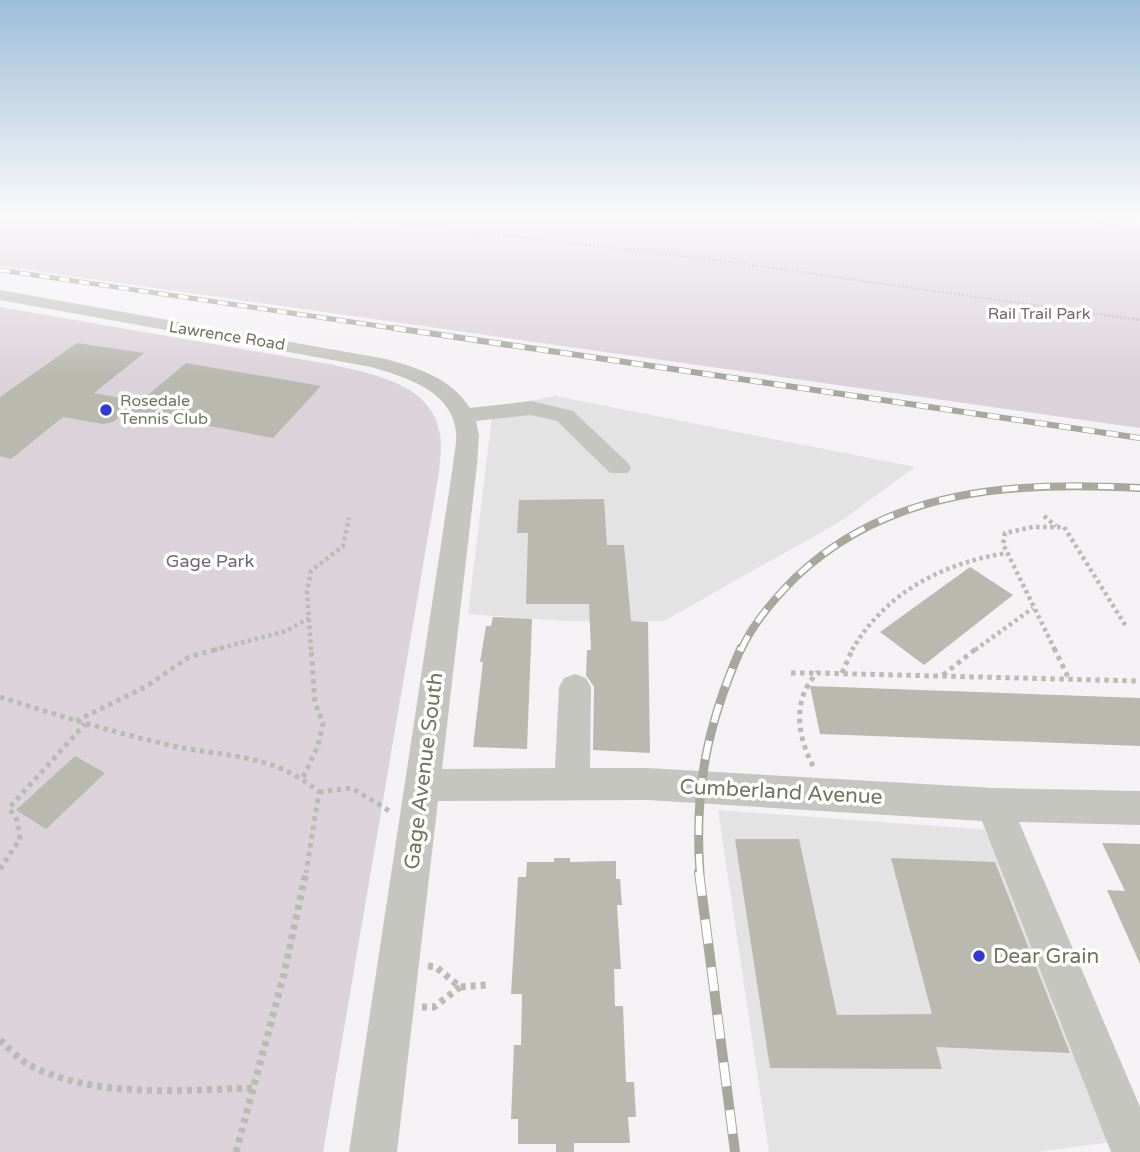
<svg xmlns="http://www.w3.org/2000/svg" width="1140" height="1152" font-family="'Varela Round',sans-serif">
<rect width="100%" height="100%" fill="#f4f2f5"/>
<path fill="#e4e3e3" d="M555,396L915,467L841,521L664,621H565L468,614L493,408Z
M718,810L1004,831L1127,1140L1037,1152H769Z"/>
<path fill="#dcd3da" d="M0,215H1140V428L0,266Z
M0,307L334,365C375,375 432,384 440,434C442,446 440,460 439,472L323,1152H0Z"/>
<path fill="#b9b9af" d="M77,343L144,353L94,393L138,401L113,422L103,424L63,417L11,459L0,456V397Z
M186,363L321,386L273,438L129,411Z
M604,499L607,545H624L631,621L648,622L650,753L593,750L594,687L586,675L587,650H591L589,604H526L528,533H517L519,500Z
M970,567L1013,595L924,665L880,632Z
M493,617L532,619L527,749L473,747L483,662H480L486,626H491Z
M810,686L1140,698V746L820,734Z
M75,756L105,773L46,829L16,810Z
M735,839H799L837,1015L932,1014L891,858L995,862L1070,1053L936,1047L942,1069L770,1068Z
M1102,843L1140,844V964L1107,890L1125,891Z
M554,858H570V862L616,861V879H620L622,905H617L621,969H614L615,1006H623L626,1082H634L636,1117H628L630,1143H574V1152H556V1144H518V1119H511L514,1045H521L522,994H511L518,877H526L527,862H554Z"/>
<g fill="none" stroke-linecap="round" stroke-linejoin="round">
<defs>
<path id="major" d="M1059,215H1140V226L1069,221Z"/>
</defs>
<use href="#major" stroke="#b7b8b0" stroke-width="1"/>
<path stroke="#babbb5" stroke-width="2.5" stroke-dasharray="2 2" stroke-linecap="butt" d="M331,215L708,259L1140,320"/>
<path stroke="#babbb5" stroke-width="4.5" stroke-dasharray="3.5 3.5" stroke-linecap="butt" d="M1044,516L1056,526
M214,650L286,631L309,618
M311,650L307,592L311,571L343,546L349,518
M852,650C886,592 943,563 1007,553
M975,650L1033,608
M1055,650L1003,544L1005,533L1033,527H1064L1127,628"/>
<path stroke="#babbb5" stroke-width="5" stroke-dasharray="4.5 4.5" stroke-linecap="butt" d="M1054,648L1069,679
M791,673H816
M842,673L853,648
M943,675L977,648
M0,697C56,715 112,732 169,745C226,758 271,752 319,792L306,873
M76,721L147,686L189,657L221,648
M813,766C797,735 792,700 817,673L1140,681
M303,777L318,746L323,723L315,703L311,648
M319,792L352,788L391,812
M0,869L20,839L17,820L9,808L85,724"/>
<path stroke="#babbb5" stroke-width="7" stroke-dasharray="5 5" stroke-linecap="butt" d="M428,966L436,967L460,987L486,985
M422,1007H434L460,987
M0,1040C9,1048 18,1059 29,1065C96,1099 181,1090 254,1088
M236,1152L284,974L306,872"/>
<path fill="#c5c6bf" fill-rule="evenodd" d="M0,290L386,359C418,368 451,378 470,408L531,401L573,411L628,463L631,468L628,473H610L557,421L531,415L476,421L479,435L477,465L442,769L555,768L559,687L564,678L575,674L586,678L591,687L590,768H647L994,788L1140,791V825L1019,822L1140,1107V1152H1111L982,821L647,800L438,801L397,1152H349L453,465C454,454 457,443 456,432C452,391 406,377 371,367L0,300Z"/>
<use href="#major" fill="#fff" fill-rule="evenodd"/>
<defs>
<path id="rail-far4" d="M0,270L406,330"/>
<path id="rail-far3" d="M394,328L1140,438"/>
<path id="rail-far2" d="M741,650C753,623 774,599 795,578C889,488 1016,481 1140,488"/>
<path id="rail-far1" d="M700,873C694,789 707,725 741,648"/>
<path id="rail" d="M699,872L735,1152"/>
</defs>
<use href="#rail-far4" stroke="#a6a89c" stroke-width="5"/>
<use href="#rail-far3" stroke="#a6a89c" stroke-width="6"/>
<use href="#rail-far2" stroke="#a6a89c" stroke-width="8"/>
<use href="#rail-far1" stroke="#a6a89c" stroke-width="9"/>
<use href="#rail" stroke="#a6a89c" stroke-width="10"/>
<use href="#rail-far4" stroke="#fff" stroke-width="3.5" stroke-dasharray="10" stroke-linecap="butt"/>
<use href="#rail-far3" stroke="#fff" stroke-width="4.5" stroke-dasharray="12" stroke-linecap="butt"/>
<use href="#rail-far2" stroke="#fff" stroke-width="5" stroke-dasharray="16" stroke-linecap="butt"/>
<use href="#rail-far1" stroke="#fff" stroke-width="6" stroke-dasharray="19" stroke-linecap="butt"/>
<use href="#rail" stroke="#fff" stroke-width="8" stroke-dasharray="24" stroke-linecap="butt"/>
</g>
<linearGradient id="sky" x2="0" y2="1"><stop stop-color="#9dbed8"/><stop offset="0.57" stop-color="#faf9fa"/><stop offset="1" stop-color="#faf9fa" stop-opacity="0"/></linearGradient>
<rect width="1140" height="377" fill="url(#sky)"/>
<g fill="#3139d6" stroke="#fff" stroke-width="2.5">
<circle cx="106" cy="410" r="7"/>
<circle cx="979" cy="956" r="7"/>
</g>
<g text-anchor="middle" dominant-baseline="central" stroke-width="7" stroke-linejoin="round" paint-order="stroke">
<g font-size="16" fill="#79656e" stroke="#fff">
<text x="1039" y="314">Rail Trail Park</text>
</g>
<g font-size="16" fill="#72765e" stroke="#fff">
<text transform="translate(227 336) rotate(9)">Lawrence Road</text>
</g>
<g font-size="16" fill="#72765e" stroke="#fff" text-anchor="start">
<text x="120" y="401">Rosedale<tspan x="120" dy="18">Tennis Club</tspan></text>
</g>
<g font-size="18" fill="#79656e" stroke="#fff">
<text x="210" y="561">Gage Park</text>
</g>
<g font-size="21" fill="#72765e" stroke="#fff">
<text transform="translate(424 771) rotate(-83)">Gage Avenue South</text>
<text transform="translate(781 792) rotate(3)">Cumberland Avenue</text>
</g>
<g font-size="21" fill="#72765e" stroke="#fff" text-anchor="start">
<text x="993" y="956">Dear Grain</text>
</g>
</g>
</svg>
